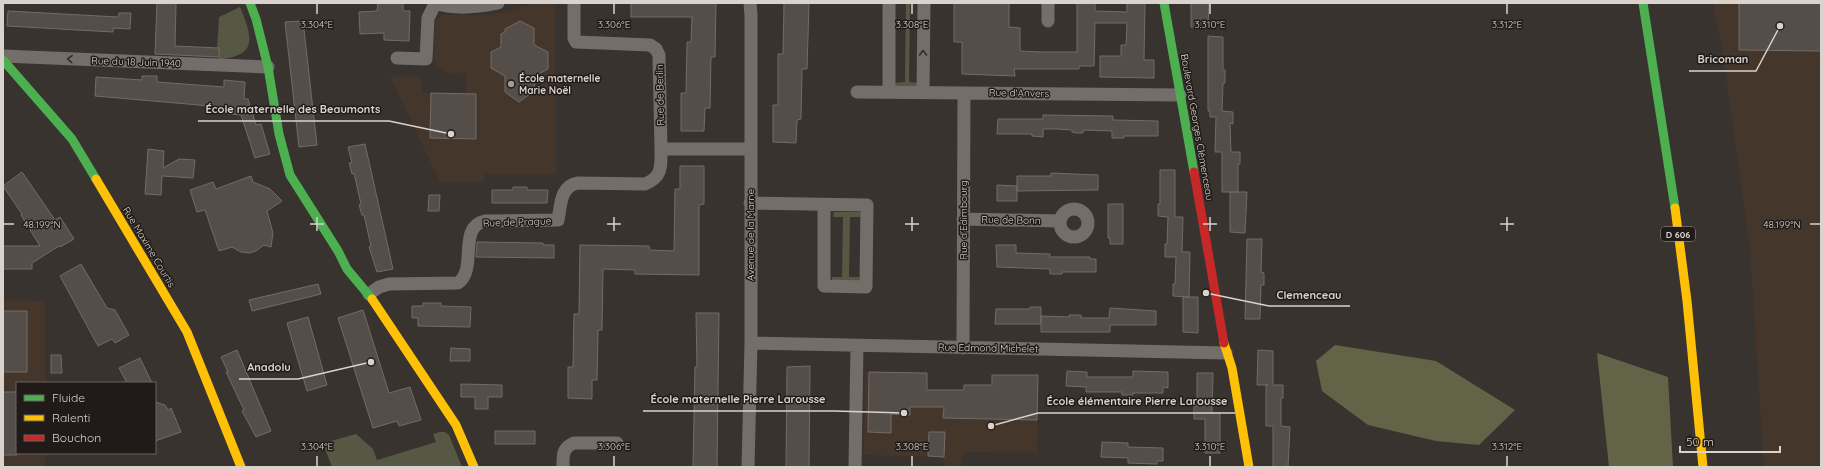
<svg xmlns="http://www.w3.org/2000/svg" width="1824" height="470" font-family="Quicksand,sans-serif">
<rect width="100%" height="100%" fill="#39332f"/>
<path fill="#45362c" d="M534,3H555L556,174H484V182H440L390,76L422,77V93L466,94V72L450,74L441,70L436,63L434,53L436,20L442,15H484L505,12Z
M1713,3H1821V467H1764L1750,249L1724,60Z
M3,300L45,301V383H17V453H45V467H3Z
M865,372L927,373V390L992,391V375H1038L1037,453L964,452L960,467H944V457L864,455Z"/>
<path fill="#575843" d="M906,3H910L909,82L919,83L918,87L895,86V83L905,82Z
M240,7C252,36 259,56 219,59V49L217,48L219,17Z
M834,212H859L861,213L860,217H850L849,277H860L859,282L832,280V277H842L843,217H833Z
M440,432H445L449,435L462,467H332L324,446L331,441L356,434L373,449L377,460L436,442L433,434Z"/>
<path fill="#636447" d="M1335,345L1436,361L1515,410L1479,445L1436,441L1368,425L1322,391L1316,361Z
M1597,353L1668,377L1673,467H1609Z"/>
<path fill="#554d48" stroke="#716c69" d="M157,3H176L175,46L219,48V57L155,54Z
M378,3H403V11H410L409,41L384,40V33L360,34L359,12L377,11Z
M631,3H716L715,57H711L710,108H705L704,131H681V93H686L687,42H691L692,17H631Z
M784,3H809L807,69H802L801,119L797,120L796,143L773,142V105H778V54H783Z
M954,3H1009V27L1020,28V51L1041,52H1077V3H1095V11L1127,12V3H1145L1144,60H1154V78L1100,77V56H1121V45H1126L1127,23H1095L1094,66H1079V69H1014L1015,76L962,74V42H954Z
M1191,3H1209L1208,27H1191Z
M1739,3H1821V51L1739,50Z
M8,11L118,17L119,13H131L130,29L113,28V32L7,26Z
M303,21L317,145L299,147L285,22Z
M520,21L534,28V45L548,52V69L535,76L534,91L519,102L505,92V76L491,68V52L501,47V34L505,32V29Z
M1208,36L1223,37V70H1225V83H1223L1222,111L1233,112V124L1230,123L1231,152H1240V164H1238V192H1222V152H1215L1216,117H1210V111H1208Z
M142,76H157V82L224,87V80L245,82L244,99H248L256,125L261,124L270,154L255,158L241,115L222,113V107L95,96L96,77L142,80Z
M431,93L476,94V139L430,138Z
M1043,115L1113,116V120L1158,121V136H1124V138H1112V131L1083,130V133H1077L1072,132V130L1057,129H1043V137L1032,136V134H997L998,119H1043Z
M365,144L393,269L377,272L369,247L371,246L364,215H362L359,205L361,204L354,173L352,174L349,163H352L348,147Z
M148,149L164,151L163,168L179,159L195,160L193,178L162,176L161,195L145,194Z
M680,166H704V204L699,205V275L635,274V270L603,269L602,330H598L597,380H592V399L568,398V367H573L574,314H579L580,245L649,246L650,250L674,251L675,189H680Z
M1160,170H1175V217H1183L1182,252H1190L1189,297L1173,296V284H1175L1176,257H1165V244H1167L1168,217L1158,216V204H1160Z
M22,172L55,220L60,217L74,239L60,247L59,246L32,263V269H3V246H40L21,215L22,214L3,186Z
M1051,173L1098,175V190L1017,191V176H1051Z
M251,176L253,182L270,189L282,201L267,211L273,233L271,247L264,245L256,251L250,253L241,252L232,247L219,251L205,210L197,212L190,190L213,182L216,189Z
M997,185L1017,186V201H997Z
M513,187H527V190H548L547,203H492V190H513Z
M1230,192H1247L1245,233L1230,232Z
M429,195H440L439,211H428Z
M1108,204H1123V244H1110V238H1108Z
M1247,239H1262L1261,272L1264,273V285H1261L1260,319H1245Z
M477,242L543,243V245H554V258L476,257Z
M996,245H1016V253L1050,254V257H1090V259H1096V272H1062V274H1050V269L997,267Z
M81,264L107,308L115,310L129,335L115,343L112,339L98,346L60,276Z
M318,284L321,294L252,311L249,300Z
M1183,297H1198V333L1183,332Z
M423,303H441V306L471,307L470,327L418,326V318H412V306H423Z
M1030,307H1041V324H995L996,309H1030Z
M1110,308L1156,311V325H1110V332H1041V316L1070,317L1069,315H1081V318H1109Z
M363,310L389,393L410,387L421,420L399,426L397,421L373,428L338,318Z
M3,311H27V372H3Z
M696,313H719L717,467H693L695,367H697Z
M308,317L327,385L307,391L287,323Z
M451,348L470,349V361H450Z
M237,350L271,431L256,437L242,411L244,410L226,372H228L221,357Z
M1258,350L1273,351V385H1283V398H1281V426L1290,427L1288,467H1273V426H1266V385H1268H1257Z
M51,355H61L62,373H51Z
M140,358L152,383H127L119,368Z
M810,366L809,467H786L787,367Z
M1067,371L1087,372V377H1133V371L1168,372V388L1163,387V393H1133V395H1122V392H1086V387L1066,386Z
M869,372L927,373V390H964V385H992V375H1038L1037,420L943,418L944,407H910V415L891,414V433L868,432Z
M1197,373H1213L1212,413H1220V453H1205V419H1194V406H1197Z
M461,384L502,385V397H488V409H475V397H461Z
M3,392H17V455H3Z
M155,402L165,405L168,410L171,408L181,432L155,441Z
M495,431H535V444H495Z
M929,432H945L944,457L928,456Z
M1102,442L1128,443V447L1163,448V461H1157V464L1128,463V458L1101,457Z"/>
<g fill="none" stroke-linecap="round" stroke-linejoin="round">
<path stroke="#746e6b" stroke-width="13" d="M435,3C454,10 479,7 498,3
M574,3V38L576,42L650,45L656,49L659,55L661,149H751
M1048,3V21
M3,56L268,67
M397,58L426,59L428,18L435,4L434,6
M857,92L1180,95
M889,92V3
M923,92L924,3
M750,203L867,205L866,287L824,286V205
M1060 223a14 14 0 1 1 28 0a14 14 0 1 1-28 0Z
M963,219L1060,221
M369,294L379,287L389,284L458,283C478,269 457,227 485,221L558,220C561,205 560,186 578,183L645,184C663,177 661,165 661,149
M751,343L1226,353
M963,348L964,93
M563,467C563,456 562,448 574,443H617
M748,467L751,343V15L750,3
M855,467L857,346"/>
<path stroke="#4caf50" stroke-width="9" d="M250,3L256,19L268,67L279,134L290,175L338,251L347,269L372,299
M1164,3L1194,172
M1643,3L1675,208
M3,60L72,139L96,179"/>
<path stroke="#ffc107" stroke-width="9" d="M96,179L187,332L241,467
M1675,208L1687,301L1703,467
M372,299L456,425L474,467
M1224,343L1232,368L1249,467"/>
<path stroke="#c62828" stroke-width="9" d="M1194,172L1224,343"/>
</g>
<defs><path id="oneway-chevron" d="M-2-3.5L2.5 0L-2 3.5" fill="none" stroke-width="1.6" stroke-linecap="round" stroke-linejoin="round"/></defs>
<g stroke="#312c29">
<use href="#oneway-chevron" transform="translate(923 53) rotate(-90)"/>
<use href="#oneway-chevron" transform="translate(70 59) rotate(-178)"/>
</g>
<path fill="none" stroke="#d9d2cd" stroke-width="1.5" d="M317,4V14M614,4V14M912,4V14M1210,4V14M1507,4V14M317,217V231M614,217V231M912,217V231M1210,217V231M1507,217V231M4,224H14M310,224H324M607,224H621M905,224H919M1203,224H1217M1500,224H1514M1810,224H1820M317,456V466M614,456V466M912,456V466M1210,456V466M1507,456V466"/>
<circle fill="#a19a96" stroke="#201b18" stroke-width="1.5" cx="511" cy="84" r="4"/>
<g text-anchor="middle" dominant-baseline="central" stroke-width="3" stroke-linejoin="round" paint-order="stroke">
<rect fill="#201b18" stroke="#a29b97" stroke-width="1" x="1661" y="227" width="34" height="14" rx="3"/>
<g font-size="9" font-weight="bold" fill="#d9d2cd">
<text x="1678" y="234">D 606</text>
</g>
<g font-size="10" fill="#d9d2cd" stroke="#201b18">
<text transform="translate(136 62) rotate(2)">Rue du 18 Juin 1940</text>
<text transform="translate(1019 93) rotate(1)">Rue d'Anvers</text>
<text transform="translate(660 95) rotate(-91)">Rue de Berlin</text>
<text transform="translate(1197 127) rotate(80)">Boulevard Georges Clémenceau</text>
<text transform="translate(963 220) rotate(-90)">Rue d'Edimbourg</text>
<text transform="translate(1011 220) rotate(1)">Rue de Bonn</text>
<text transform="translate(517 222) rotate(-2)">Rue de Prague</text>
<text transform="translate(750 235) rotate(-90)">Avenue de la Marne</text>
<text transform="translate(149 247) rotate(59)">Rue Maxime Courtis</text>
<text transform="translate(988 348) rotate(1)">Rue Edmond Michelet</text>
</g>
<g font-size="10" font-weight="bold" fill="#d9d2cd" stroke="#201b18" text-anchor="start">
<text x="519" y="78">École maternelle<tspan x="519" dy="12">Marie Noël</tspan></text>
</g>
</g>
<g font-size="10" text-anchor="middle" fill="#d9d2cd" stroke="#201b18" stroke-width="3" stroke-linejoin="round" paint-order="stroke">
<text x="317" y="28">3.304°E</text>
<text x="614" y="28">3.306°E</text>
<text x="912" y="28">3.308°E</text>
<text x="1210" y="28">3.310°E</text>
<text x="1507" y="28">3.312°E</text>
<text x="42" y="228">48.199°N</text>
<text x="1782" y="228">48.199°N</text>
<text x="317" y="450">3.304°E</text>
<text x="614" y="450">3.306°E</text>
<text x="912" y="450">3.308°E</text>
<text x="1210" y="450">3.310°E</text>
<text x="1507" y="450">3.312°E</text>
</g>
<path fill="none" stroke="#d9d2cd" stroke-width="1.5" d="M1780 26L1756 71H1689M451 134L389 121H198M1206 293L1269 306H1350M371 362L298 379H239M904 413L834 411H643M991 426L1038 413H1235"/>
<g fill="#d9d2cd" stroke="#201b18" stroke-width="1.5">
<circle cx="1780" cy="26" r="4"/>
<circle cx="451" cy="134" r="4"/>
<circle cx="1206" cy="293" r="4"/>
<circle cx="371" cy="362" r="4"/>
<circle cx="904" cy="413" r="4"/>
<circle cx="991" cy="426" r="4"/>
</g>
<g font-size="11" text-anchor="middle" font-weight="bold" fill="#d9d2cd" stroke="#201b18" stroke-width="3" stroke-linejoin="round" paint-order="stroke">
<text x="1723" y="63">Bricoman</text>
<text x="293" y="113">École maternelle des Beaumonts</text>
<text x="1309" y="299">Clemenceau</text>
<text x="269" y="371">Anadolu</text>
<text x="738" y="403">École maternelle Pierre Larousse</text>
<text x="1137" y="405">École élémentaire Pierre Larousse</text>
</g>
<rect width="1824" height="470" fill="none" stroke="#d9d2cd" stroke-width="8"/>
<rect x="16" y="382" width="140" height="72" fill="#201b18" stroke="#6a6460"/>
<rect x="24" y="395" width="20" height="6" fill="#4caf50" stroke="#6a6460"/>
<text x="52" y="402" font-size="12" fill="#d9d2cd">Fluide</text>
<rect x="24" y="415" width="20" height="6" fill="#ffc107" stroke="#6a6460"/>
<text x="52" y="422" font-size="12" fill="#d9d2cd">Ralenti</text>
<rect x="24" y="435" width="20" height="6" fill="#c62828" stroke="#6a6460"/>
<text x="52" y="442" font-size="12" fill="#d9d2cd">Bouchon</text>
<path d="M1680 446v6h100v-6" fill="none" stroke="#d9d2cd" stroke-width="2"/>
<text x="1686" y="446" font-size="12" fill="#d9d2cd" stroke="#201b18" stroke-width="3" paint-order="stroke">50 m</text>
</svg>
